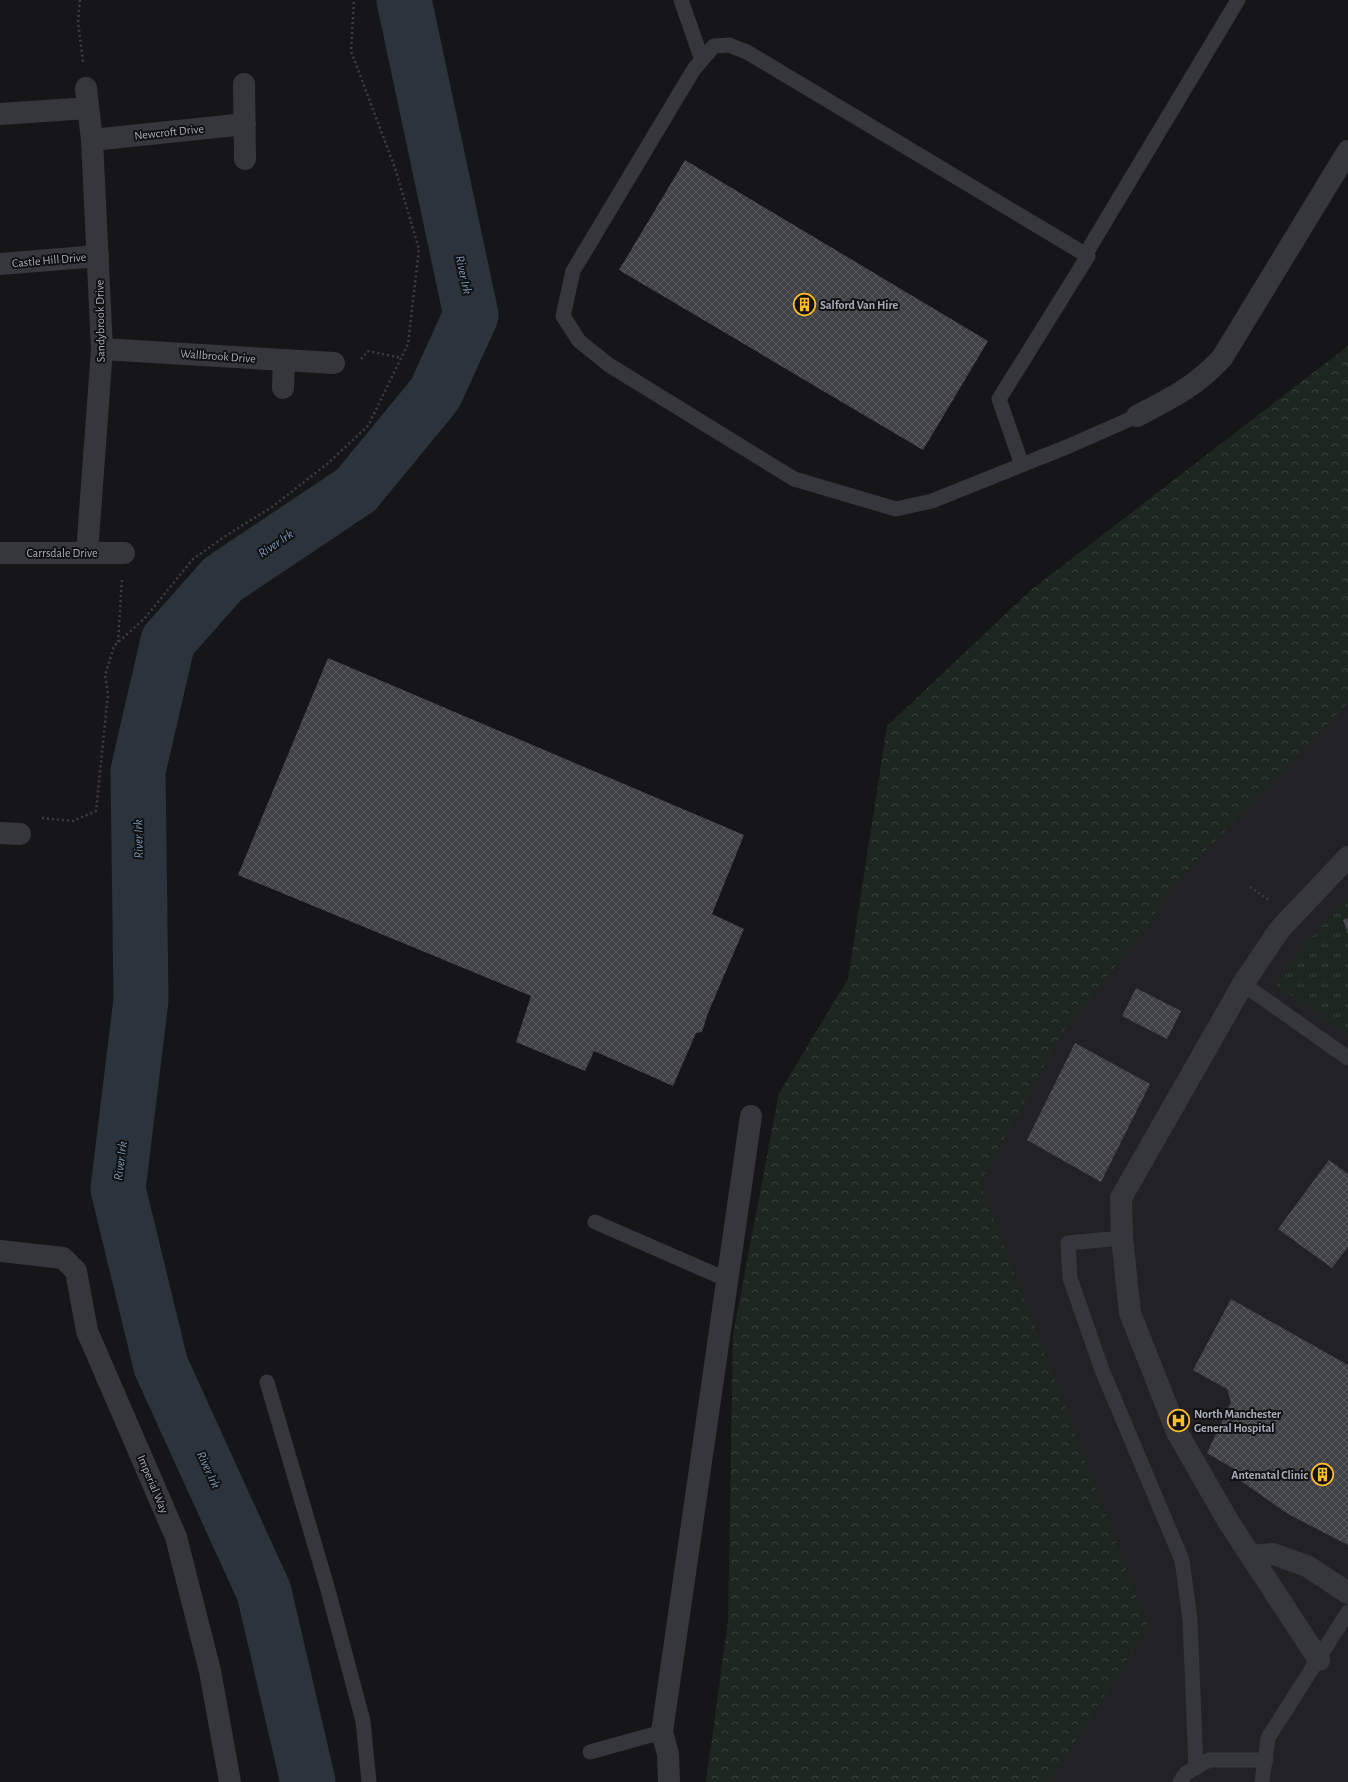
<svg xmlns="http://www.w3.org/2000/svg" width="1348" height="1782" font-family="'Alegreya Sans',sans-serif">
<defs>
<pattern id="grass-tufts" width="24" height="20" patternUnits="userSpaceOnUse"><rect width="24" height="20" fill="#1d261f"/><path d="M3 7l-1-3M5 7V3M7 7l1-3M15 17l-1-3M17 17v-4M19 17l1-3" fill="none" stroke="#3b433d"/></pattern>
<pattern id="forest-crowns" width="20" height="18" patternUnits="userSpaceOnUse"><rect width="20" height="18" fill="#1d261f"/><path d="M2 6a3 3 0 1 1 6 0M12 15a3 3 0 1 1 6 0" fill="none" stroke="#3b433d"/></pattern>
<pattern id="building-cross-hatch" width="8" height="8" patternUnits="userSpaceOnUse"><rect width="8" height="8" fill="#404145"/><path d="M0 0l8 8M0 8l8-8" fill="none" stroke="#595a5e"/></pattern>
</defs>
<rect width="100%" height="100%" fill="#161618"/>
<path fill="#222225" d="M1348,626V1782H1006L921,1194Z"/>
<path fill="url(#grass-tufts)" d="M1348,898V918L1343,920L1348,935V1034L1276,985C1297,953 1321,925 1348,898Z"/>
<path fill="url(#forest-crowns)" d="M1348,346V703L1172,886L1147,927L1061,1034L980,1183L1148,1627L1049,1782H706L728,1621L733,1335L779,1093L848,979L887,726L1031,590Z"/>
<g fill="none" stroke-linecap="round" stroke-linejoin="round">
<path stroke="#2b343d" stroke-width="55" d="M308,1782L264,1592L161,1366L118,1189L141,1000L138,771L168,641L223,579L356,490L435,394L471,315L404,0"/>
</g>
<path fill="url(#building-cross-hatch)" d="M685,160L988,341L923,450L619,270Z
M328,658L744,835L712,914L744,929L708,1013L702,1032L696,1033L673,1086L594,1051L585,1071L516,1042L531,996L238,875Z
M1348,918V934L1343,920Z
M1136,988L1181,1011L1167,1039L1122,1016Z
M1075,1043L1150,1084L1101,1182L1027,1140Z
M1329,1160L1348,1174V1247L1332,1268L1278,1229Z
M1231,1299L1348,1365V1545L1288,1514L1238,1479L1241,1473L1207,1453L1231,1402L1227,1389L1193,1370Z"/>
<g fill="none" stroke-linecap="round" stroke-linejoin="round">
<path stroke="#3c3e44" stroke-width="2.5" stroke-dasharray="2 3" stroke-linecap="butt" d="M80,0L78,22L83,62
M361,359L368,351L401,358
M118,642L122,579
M42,818L73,821L96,811L108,694L105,675L114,646L145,618L193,559L227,535L272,507L327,464L368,426L408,344L419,249L395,168L351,51L354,0
M1250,887L1269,900"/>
<path stroke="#36373d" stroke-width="15" d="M681,0L702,60
M1085,255L1238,0
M1022,465L999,399L1088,256L747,52L729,45L714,46L694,69L573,271L563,316L579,341L609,365L794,479L896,509L932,501L1069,446L1137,416
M1243,984L1348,1058
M595,1222L728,1280
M1122,1238L1068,1243L1070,1278L1102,1370L1182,1560L1190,1619L1196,1768
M267,1382L328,1590L363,1721L369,1782
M590,1752L662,1732
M1180,1782L1186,1773L1209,1760H1266
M1262,1782L1268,1738L1348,1612"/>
<path stroke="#36373d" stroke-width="22" d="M244,84L245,159
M86,88L92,140L102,349L87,553
M0,114L88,108
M92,140L245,124
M0,264L98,256
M102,349L334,363
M283,388L284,360
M1137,416C1171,398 1195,387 1222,358L1348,151
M0,553H124
M0,833L20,834
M0,1251L63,1258L76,1271L87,1331L176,1537L210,1671L230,1782
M1251,1556L1273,1554L1307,1566L1348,1593
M1319,1660L1228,1521L1177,1432L1130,1313L1122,1238L1121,1198L1243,984L1280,929L1348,857
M669,1782L668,1754L662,1732L751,1116"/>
</g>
<defs>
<symbol id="building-ring" viewBox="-11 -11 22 22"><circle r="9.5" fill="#111113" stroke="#ffbd27" stroke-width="1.5"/><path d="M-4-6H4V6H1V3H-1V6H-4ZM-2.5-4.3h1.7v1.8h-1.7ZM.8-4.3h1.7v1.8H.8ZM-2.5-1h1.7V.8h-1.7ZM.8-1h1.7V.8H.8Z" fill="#ffbd27"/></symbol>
<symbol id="hospital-ring" viewBox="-11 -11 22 22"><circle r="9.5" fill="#111113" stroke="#ffbd27" stroke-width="1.5"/><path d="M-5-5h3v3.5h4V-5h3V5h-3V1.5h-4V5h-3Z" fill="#ffbd27"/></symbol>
</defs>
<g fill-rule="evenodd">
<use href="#building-ring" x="792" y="292" width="25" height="25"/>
<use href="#hospital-ring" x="1166" y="1408" width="25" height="25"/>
<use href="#building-ring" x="1310" y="1462" width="25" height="25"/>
</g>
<g text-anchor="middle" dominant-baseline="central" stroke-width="4" stroke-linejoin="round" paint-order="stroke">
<g font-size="12" fill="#a7acb9" stroke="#111113">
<text transform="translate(169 132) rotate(-6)">Newcroft Drive</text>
<text transform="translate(49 260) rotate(-5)">Castle Hill Drive</text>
<text transform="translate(100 321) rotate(-91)">Sandybrook Drive</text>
<text transform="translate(218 356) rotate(4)">Wallbrook Drive</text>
<text x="62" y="553">Carrsdale Drive</text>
<text transform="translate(153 1484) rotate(67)">Imperial Way</text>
</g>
<g font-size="12" font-weight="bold" fill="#a7acb9" stroke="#111113" text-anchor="start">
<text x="820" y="305">Salford Van Hire</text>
<text x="1194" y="1414">North Manchester<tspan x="1194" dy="14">General Hospital</tspan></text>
<text x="1308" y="1475" text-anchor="end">Antenatal Clinic</text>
</g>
<g font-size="13" font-style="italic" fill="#7b99b7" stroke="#111113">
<text transform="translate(463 275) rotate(78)">River Irk</text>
<text transform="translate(276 544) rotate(-34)">River Irk</text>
<text transform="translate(139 839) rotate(-91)">River Irk</text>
<text transform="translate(121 1161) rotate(-83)">River Irk</text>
<text transform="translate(208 1470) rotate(65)">River Irk</text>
</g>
</g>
</svg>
